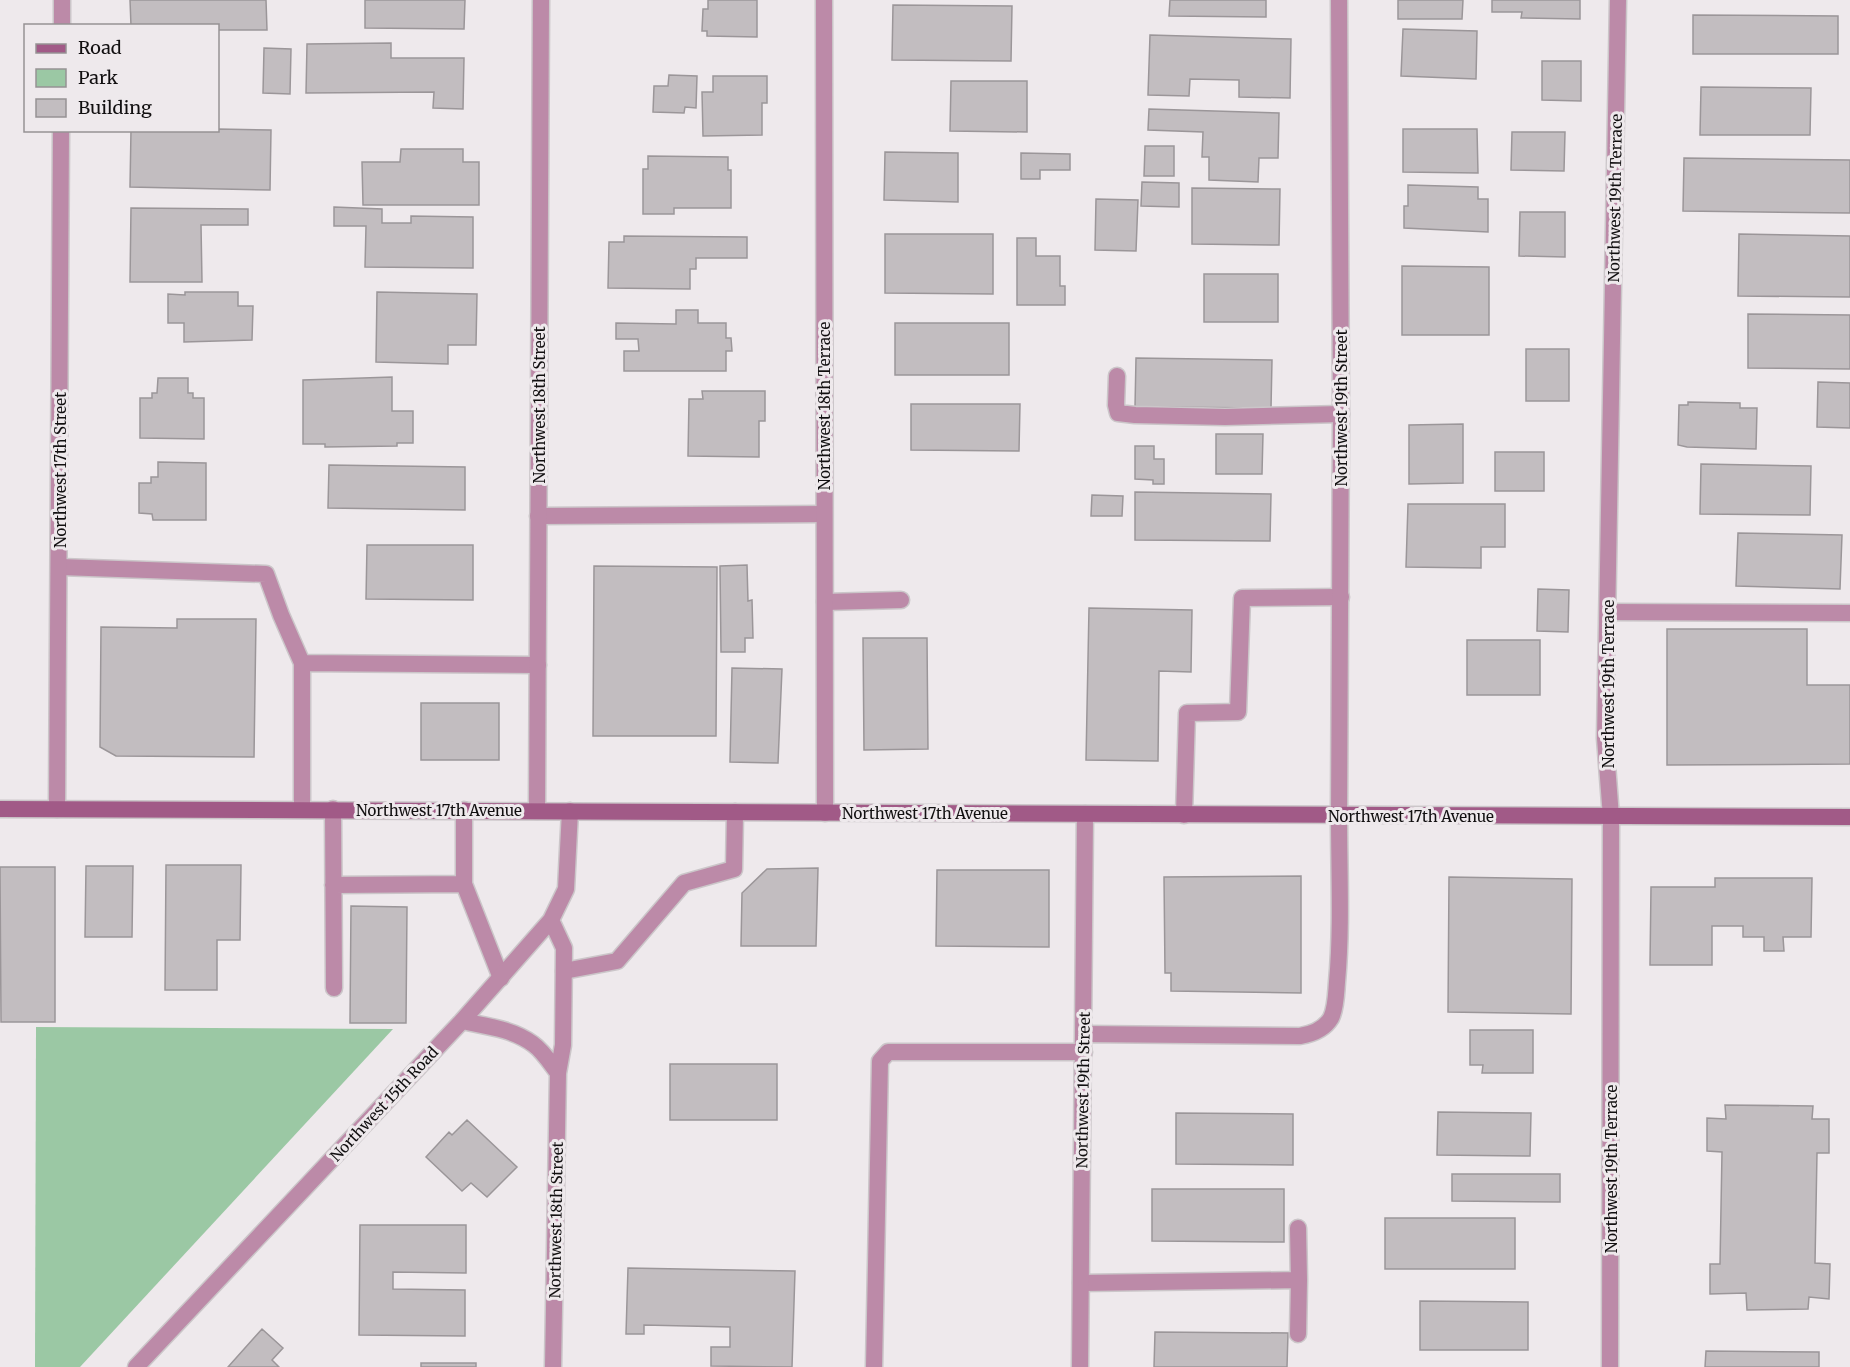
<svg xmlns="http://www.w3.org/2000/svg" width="1850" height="1367" font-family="Merriweather,serif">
<rect width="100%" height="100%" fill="#eee9ec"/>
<path fill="#9bc8a4" d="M36,1027L393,1029L80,1367H35Z"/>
<path fill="#c2bdc0" stroke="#9b9699" stroke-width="1.5" d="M130,0H266L267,30H218V26H131Z
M365,0H465L464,29L365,28Z
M708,0H757V37L707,36V31H702L703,9H708Z
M1170,0H1266V17L1169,16Z
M1398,0H1463L1462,19H1398Z
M1492,0H1580V19L1521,18L1522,12H1492Z
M893,5L1012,6L1011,61L892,60Z
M1693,15L1838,16V54H1693Z
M1403,29L1477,31L1476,79L1401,76Z
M1150,35L1291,39L1290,98L1239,97V80L1190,79L1189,96L1148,95Z
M391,43V58H464L463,109L433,108L434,92L306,93L307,44Z
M264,48L291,49L290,94L263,93Z
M1542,61H1581V101L1542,100Z
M669,75L697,76L696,108L685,107L684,113L653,112L654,86H668Z
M713,76H767V103H762V135L703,136L702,92H713Z
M951,81H1027V132L950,131Z
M1701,87L1811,88L1810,135H1700Z
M1149,109L1279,113L1278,158H1259L1258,182L1209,180V157H1202L1203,132L1148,130Z
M218,129L271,130L270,190L130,187L131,130Z
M1403,129H1477L1478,173L1403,172Z
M1512,132H1565L1564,171L1511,170Z
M1145,146H1174V176H1144Z
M401,149H463V162H479V205H363L362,162H400Z
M885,152L958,153V202L884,200Z
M1021,153L1070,154V170H1040V179H1021Z
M648,156L728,157V170H731V208H674V214H643V169H648Z
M1684,158L1850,160V213L1683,211Z
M1142,182L1179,183V207L1141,206Z
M1408,185L1478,187V199H1488V232L1404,228V206H1408Z
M1192,188L1280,189L1279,245L1192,244Z
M1096,199L1138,200L1136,251L1095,250Z
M334,207L382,209V223H411V216L473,217V268L365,267L366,226H334Z
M131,208L248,209V225H201L202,282H130Z
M1520,212H1565V257L1519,256Z
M885,234H993V294L885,293Z
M1739,234L1850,236V297L1738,296Z
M624,236L747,237V258H696V269H690V289L608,288L609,242H624Z
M1017,238H1036V256H1060V286H1065V305H1017Z
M1402,266L1489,267V335H1402Z
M1204,274H1278V322H1204Z
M185,292H238V306H253L252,340L184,342V323H168V294L185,295Z
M377,292L477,294L476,345H448V364L376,362Z
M676,310H698V323H726V338H731L732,351H726V371H624V351H639L638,339H616V323L676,324Z
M1748,314L1850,315V369L1748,368Z
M895,323H1009V375H895Z
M1526,349H1569V401H1526Z
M1136,358L1272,360L1271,408L1135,407Z
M392,377V411H413V443H397V446L325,447V444H303V380Z
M158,378H188V393H193V398H204V439L140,438V398H152V393H157Z
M1818,382L1850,383V428L1817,427Z
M702,391H765V421H759V457L688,456L689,399H703Z
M1688,402L1740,403V408H1757L1756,449L1687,447L1678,445L1679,405H1688Z
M911,404H1020L1019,451L911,450Z
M1463,424V483L1409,484V425Z
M1216,434H1263L1262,474H1216Z
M1135,446H1154V459H1164V484H1153V480L1135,479Z
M1495,452H1544V491H1495Z
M158,462L206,463V520H153L152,514L139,513V483H151V477H158Z
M1701,464L1811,466L1810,515L1700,514Z
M329,465L465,467V510L328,508Z
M1135,492L1271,494L1270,541L1135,540Z
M1092,495L1123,496L1122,516H1091Z
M1408,504H1505V547H1481V568L1406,567Z
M1738,533L1842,535L1840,589L1736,586Z
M367,545H473V600L366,599Z
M747,565L748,601L752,600L753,638H745V652H721L720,566Z
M594,566L717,567L716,736H593Z
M1538,589L1569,590L1568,632L1537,631Z
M1089,608L1192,610L1191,672L1159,671L1158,761L1086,760Z
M177,619H256L254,757L116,756L100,747L101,627L177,628Z
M1667,629H1807V685H1850V764L1667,765Z
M863,638H927L928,749L864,750Z
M1467,640H1540V695H1467Z
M732,668L782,669L778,763L730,762Z
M421,703H499V760H421Z
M166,865H241L240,940H217V990H165Z
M86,866H133L132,937H85Z
M0,867H55V1022H1Z
M818,868L816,946H741L742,893L767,869Z
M937,870H1049V947L936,946Z
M1301,876V993L1171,991V973H1165L1164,877Z
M1449,877L1572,879L1571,1014L1448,1012Z
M1715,878H1812L1811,937H1783L1784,951H1764V937H1743V926H1712V965H1650L1651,887H1715Z
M351,906L407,907L406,1023H350Z
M1470,1030H1533V1073H1482L1483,1065H1470Z
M670,1064H777V1120H670Z
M1725,1105L1813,1106L1812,1119H1829V1153H1817L1815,1263L1830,1264L1829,1299L1809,1297L1808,1309L1747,1310L1746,1293L1710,1294V1264H1720L1722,1152L1707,1151V1118L1726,1119Z
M1438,1112L1531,1113L1530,1156L1437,1155Z
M1176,1113L1293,1114V1165L1176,1164Z
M467,1120L517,1167L487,1197L471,1183L462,1191L426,1157L449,1132L452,1135Z
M1452,1174H1560V1202L1452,1201Z
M1152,1189H1284V1242L1152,1241Z
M1385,1218H1515V1269H1385Z
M360,1225H466V1273L393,1272V1289L465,1290V1336L359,1335Z
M628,1268L795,1271L792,1367L711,1366V1347H730V1327L644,1325V1334H626Z
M1420,1301L1528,1302V1350H1420Z
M262,1329L283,1348L272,1360L279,1367H228Z
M1155,1332L1288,1333L1287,1367H1154Z
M1706,1351L1819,1352V1367H1705Z
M421,1363H476V1367H421Z"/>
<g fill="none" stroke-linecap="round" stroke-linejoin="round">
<defs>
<path id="service" d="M1117,376L1116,405L1118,413L1135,415L1225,417L1341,414
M538,516L824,514
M60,567L266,574L281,615L302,663
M825,602L901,600
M1608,612L1850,613
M302,809V663L538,665
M333,809L334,988
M464,810V884L501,978
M1184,815L1187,713L1238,712L1242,598L1341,597
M333,885L464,884
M564,971L617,961L684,883L734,869L735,812
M1084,1034L1300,1036C1312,1034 1324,1030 1331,1018C1336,1008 1336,994 1337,982C1342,927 1339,871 1339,816
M1298,1228L1299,1280
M1081,1283L1299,1280L1298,1334
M874,1367L880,1061L888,1052H1084"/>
<path id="minor" d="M824,0L825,813
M1339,0L1341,414L1339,816
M62,26V0
M57,809L61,130
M537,811L541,0
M551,920L564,948L563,1045L558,1073L553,1367
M462,1021C486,1026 513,1029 533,1044C543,1051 551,1064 558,1073
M136,1367L462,1021L551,920L566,889L570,811
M1080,1367L1085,814
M1610,1367L1611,817L1605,738L1618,0"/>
<path id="secondary" d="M0,809L1850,817"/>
</defs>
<use href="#service" stroke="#cbc6c9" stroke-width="19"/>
<use href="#minor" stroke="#cbc6c9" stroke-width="19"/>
<use href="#secondary" stroke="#cbc6c9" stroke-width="19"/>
<use href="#service" stroke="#bc8aa8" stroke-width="16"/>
<use href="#minor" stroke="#bc8aa8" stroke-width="16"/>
<use href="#secondary" stroke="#a15a87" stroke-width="16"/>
</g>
<g text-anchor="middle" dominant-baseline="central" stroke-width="6" stroke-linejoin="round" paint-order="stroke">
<g font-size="15" fill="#110f10" stroke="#eee9ec">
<text transform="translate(1615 198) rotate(-89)">Northwest 19th Terrace</text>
<text transform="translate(539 405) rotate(-90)">Northwest 18th Street</text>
<text transform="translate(824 406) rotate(-90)">Northwest 18th Terrace</text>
<text transform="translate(1341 408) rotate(-90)">Northwest 19th Street</text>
<text transform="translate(60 470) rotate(-90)">Northwest 17th Street</text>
<text transform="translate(1608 684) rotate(-90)">Northwest 19th Terrace</text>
<text x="439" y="810">Northwest 17th Avenue</text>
<text x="925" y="813">Northwest 17th Avenue</text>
<text x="1411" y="816">Northwest 17th Avenue</text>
<text transform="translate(1083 1090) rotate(-89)">Northwest 19th Street</text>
<text transform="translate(384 1104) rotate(-47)">Northwest 15th Road</text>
<text transform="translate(1611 1169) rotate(-90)">Northwest 19th Terrace</text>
<text transform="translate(556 1220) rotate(-89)">Northwest 18th Street</text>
</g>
</g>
<rect x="24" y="24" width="195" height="108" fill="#eee9ec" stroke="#969294" stroke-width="1.5"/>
<rect x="36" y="44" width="30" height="9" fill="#a15a87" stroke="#969294" stroke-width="1.5"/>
<text x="78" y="54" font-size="18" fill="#110f10">Road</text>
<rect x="36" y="69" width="30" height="18" fill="#9bc8a4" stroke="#969294" stroke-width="1.5"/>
<text x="78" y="84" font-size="18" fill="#110f10">Park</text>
<rect x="36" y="99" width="30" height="18" fill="#c2bdc0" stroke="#969294" stroke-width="1.5"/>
<text x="78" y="114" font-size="18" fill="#110f10">Building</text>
</svg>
